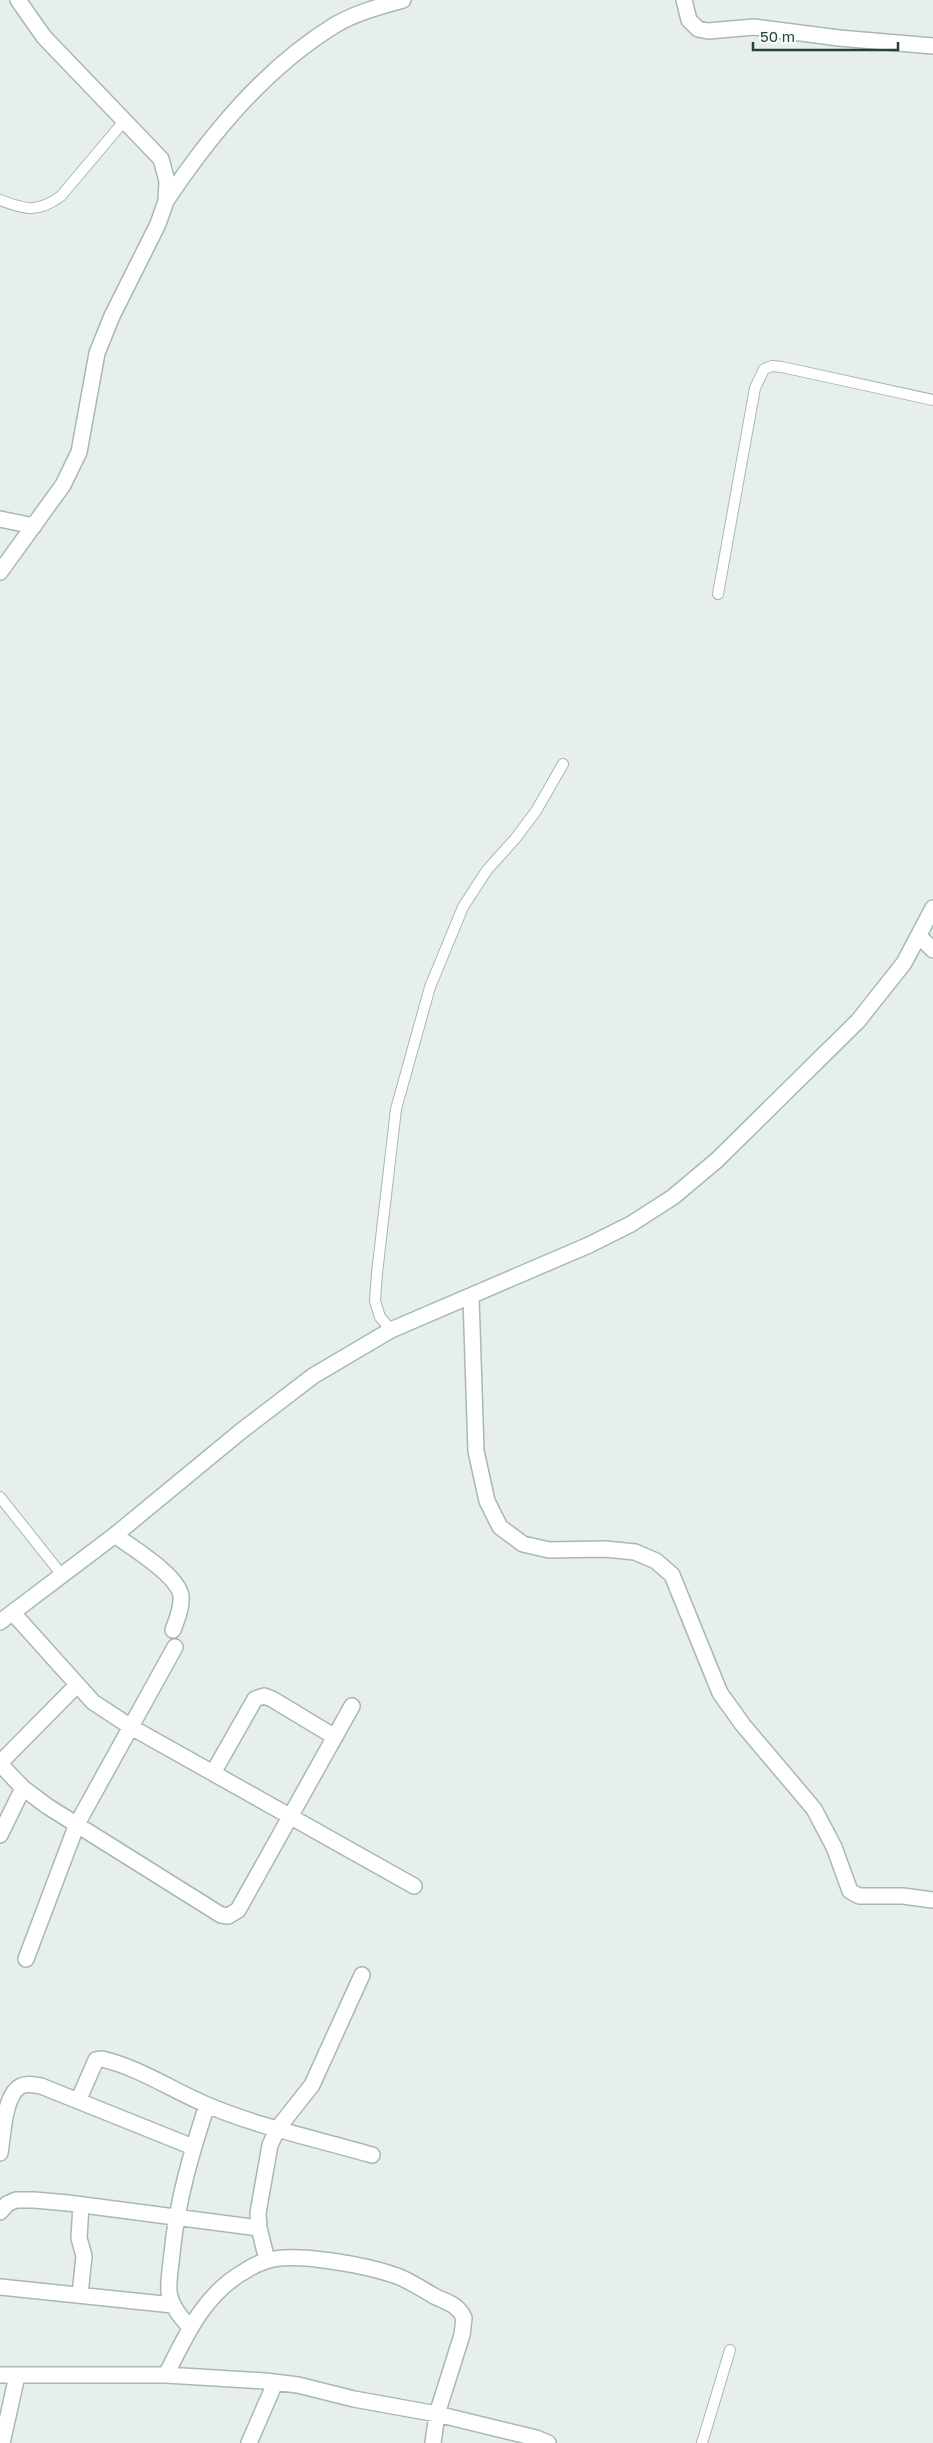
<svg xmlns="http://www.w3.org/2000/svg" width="933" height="2443" font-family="'Golos Text',sans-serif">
<rect width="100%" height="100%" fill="#e6efeb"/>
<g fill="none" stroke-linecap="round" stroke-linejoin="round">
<defs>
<path id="lane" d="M0,200C26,210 38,213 61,196L125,120
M718,594L755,388L764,369L772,366L782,367L933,400
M391,1330L380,1317L375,1301L377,1273L396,1109L430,987L463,907L487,870L515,839L536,811L563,764
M0,1497L62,1575
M702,2443L730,2350"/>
<path id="street" d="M684,0L689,20L698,29L708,31L754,27L839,38L933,46
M166,201C211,134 265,68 335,25C355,13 381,6 403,0
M0,519L34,526
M0,572L63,485L79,452L97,353L112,316L158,224L166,201L167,181L161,159L44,37L18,0
M919,936L933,950
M471,1297L476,1451L487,1501L500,1527L523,1544L549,1550L605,1549L635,1552L656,1561L672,1575L720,1693L743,1725L814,1809L834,1847L850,1891L859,1896H903L933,1900
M115,1535C132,1548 178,1575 181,1596C182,1608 177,1619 173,1630
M13,1613L93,1702L131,1727L414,1886
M0,1763L76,1686
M0,1764L23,1788L47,1806L221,1915L228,1916L238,1910L352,1706
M213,1773L255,1699L264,1696L272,1699L335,1737
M0,1835L23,1788
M26,1959L77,1824L175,1647
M78,2101L96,2060L102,2059C140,2068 172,2090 207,2105C259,2127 317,2139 372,2155
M0,2153C3,2136 4,2094 21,2086C27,2083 34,2085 41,2086L193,2147
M0,2212L7,2204L16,2200H34L68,2203L259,2228
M267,2260L259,2228L258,2213L270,2145L278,2128L312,2085L362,1975
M0,2287L173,2305
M80,2295L84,2256L79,2238L81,2205
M190,2327C180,2317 171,2306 169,2292C168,2279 171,2266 172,2253C177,2202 191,2154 207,2105
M0,2375H166L265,2381L298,2385L354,2399L437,2414L536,2438L548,2443
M166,2375C186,2335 204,2294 245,2271C251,2267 259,2263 266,2261C294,2251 369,2266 397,2276C410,2281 422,2289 434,2296C446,2302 458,2304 464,2318L462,2335L437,2414L433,2443
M2,2443L17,2376
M249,2443L275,2383"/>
<path id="secondary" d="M0,1622L115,1535L240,1432L313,1376L391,1330L589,1245L631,1224L673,1197L717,1160L858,1021L904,963L933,908"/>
</defs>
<use href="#lane" stroke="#a8b8b2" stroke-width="12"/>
<use href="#street" stroke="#a8b8b2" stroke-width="18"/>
<use href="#secondary" stroke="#a4bbb3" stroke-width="18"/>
<use href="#lane" stroke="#fff" stroke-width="10"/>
<use href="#street" stroke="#fff" stroke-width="15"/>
<use href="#secondary" stroke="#fff" stroke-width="15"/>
</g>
<path d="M753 42v8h145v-8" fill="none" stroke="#24423a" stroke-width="2.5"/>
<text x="760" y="42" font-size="15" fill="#24423a" stroke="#f7fbf9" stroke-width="4" paint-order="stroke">50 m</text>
</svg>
